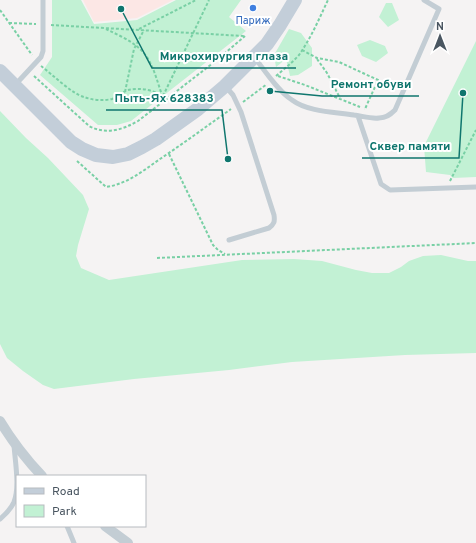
<svg xmlns="http://www.w3.org/2000/svg" width="476" height="543" font-family="Overpass,sans-serif">
<rect width="100%" height="100%" fill="#f5f3f3"/>
<path fill="#fce7e5" d="M83,0H173L137,18L94,22Z"/>
<path fill="#c2f1d4" d="M52,0H81L94,24L137,20L176,0H241L229,17L246,31L131,121L117,125H98L40,75L52,57Z
M386,3H392L399,20L388,27L379,17Z
M289,29L301,33L312,48V66L298,75L290,76L286,59L276,67L274,55Z
M370,40L385,46L388,53L376,62L362,56L357,45Z
M476,41V177L453,178L450,175L426,172L424,146Z
M0,111L26,138L48,158L83,195L89,209L78,245L76,256L81,268L109,280L242,260L294,259L322,261L356,270L372,273H389L401,267L409,261L423,256L441,255L468,261H476V353L405,355L292,362L229,370L134,379L54,389L43,385L23,371L7,358L0,344Z"/>
<g fill="none" stroke-linecap="round" stroke-linejoin="round">
<path stroke="#79d0a5" stroke-width="2" stroke-dasharray="3 2" stroke-linecap="butt" d="M0,10L32,55
M9,23L36,24
M51,25L244,36
M106,29C118,35 133,41 143,52C153,63 157,81 162,95
M139,29L196,0
M302,50L317,58L339,62L378,80L365,109H364
M317,59L327,73L340,98
M41,66C52,74 72,94 84,97C92,100 103,101 112,99C118,97 122,92 128,90C140,87 158,90 166,100
M34,76L89,126C106,135 122,130 138,121L217,60L245,36
M276,76C284,69 292,63 299,55C311,38 319,19 328,0
M278,76L305,85L360,107
M125,92L134,49L144,30
M163,96L209,0
M243,102L267,84
M169,154L213,245L218,250L225,254
M77,161L106,187C127,184 143,171 160,159C184,143 207,126 231,109
M450,181L476,130
M157,258L476,243"/>
<path stroke="#c3cdd4" stroke-width="5" d="M255,58C265,71 278,91 292,100C308,112 335,112 354,115C362,116 371,119 379,118C386,118 390,115 395,110L439,9L424,0
M15,85L41,57L43,51V0
M226,87L233,95L241,112L274,215C275,222 274,224 269,228L229,240
M358,116L381,184L390,190L476,187
M0,519C6,514 11,509 14,502C20,487 15,461 14,445
M67,526L74,543"/>
<path stroke="#c3cdd4" stroke-width="10" d="M0,421C12,441 26,459 42,476
M105,526L128,543"/>
<path stroke="#c3ced9" stroke-width="14" d="M0,71L71,142L82,149L96,155L113,157L128,154L142,147L156,139L198,109L225,86L267,44L280,25L295,0"/>
</g>
<circle fill="#3f7fe0" stroke="#fff" stroke-width="1.5" cx="253" cy="8" r="4"/>
<g text-anchor="middle" dominant-baseline="central" stroke-width="4" stroke-linejoin="round" paint-order="stroke">
<g font-size="11" fill="#366cbe" stroke="#fff">
<text x="253" y="21">Париж</text>
</g>
</g>
<path fill="none" stroke="#0f766e" stroke-width="1.5" d="M121 9L152 68H296M270 91L322 96H419M228 159L222 110H106M463 93L459 158H362"/>
<g fill="#0f766e" stroke="#fff" stroke-width="1.5">
<circle cx="121" cy="9" r="4"/>
<circle cx="270" cy="91" r="4"/>
<circle cx="228" cy="159" r="4"/>
<circle cx="463" cy="93" r="4"/>
</g>
<g font-size="12" text-anchor="middle" font-weight="bold" fill="#0f766e" stroke="#fff" stroke-width="4" stroke-linejoin="round" paint-order="stroke">
<text x="224" y="60">Микрохирургия глаза</text>
<text x="371" y="88">Ремонт обуви</text>
<text x="164" y="102">Пыть-Ях 628383</text>
<text x="410" y="150">Сквер памяти</text>
</g>
<rect x="16" y="475" width="130" height="52" fill="#ffffff" stroke="#b7bbc0"/>
<rect x="24" y="488" width="20" height="6" fill="#c3ced9" stroke="#b7bbc0"/>
<text x="52" y="495" font-size="12" fill="#4a5661">Road</text>
<rect x="24" y="505" width="20" height="12" fill="#c2f1d4" stroke="#b7bbc0"/>
<text x="52" y="515" font-size="12" fill="#4a5661">Park</text>
<g transform="translate(440 36)" stroke="#ffffff" stroke-width="3" paint-order="stroke">
<path d="M0-3L7 15L0 10L-7 15Z" fill="#4a5661"/>
<text y="-6" font-size="11" font-weight="bold" text-anchor="middle" fill="#4a5661">N</text>
</g>
</svg>
